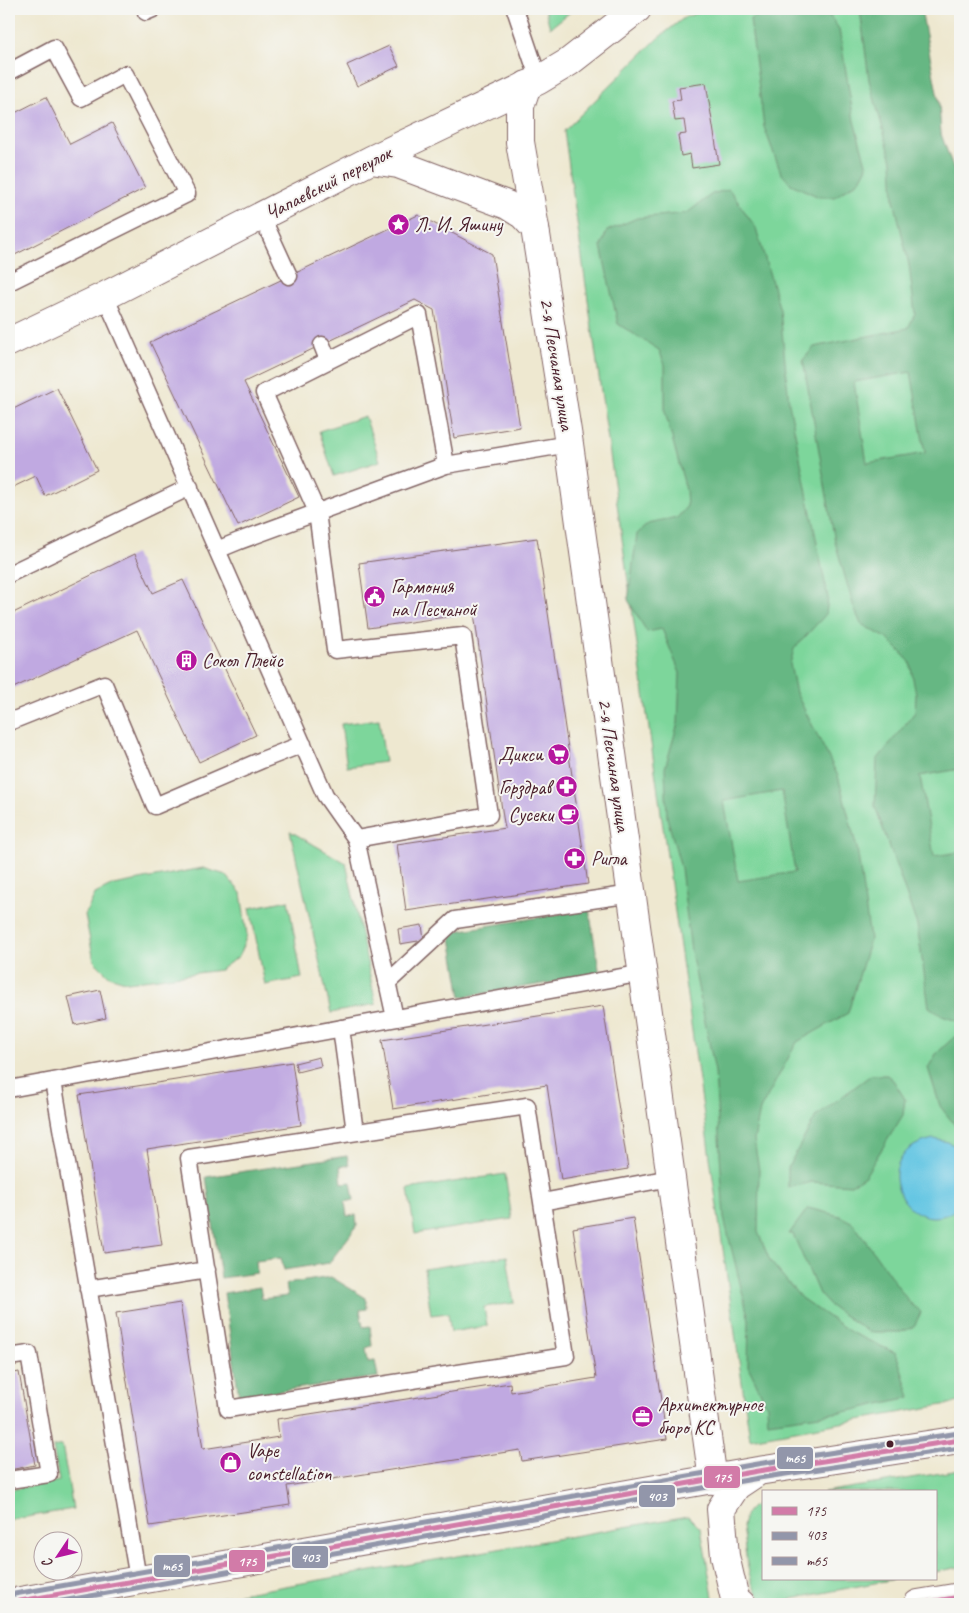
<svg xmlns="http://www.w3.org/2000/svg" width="969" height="1613" font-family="Caveat,sans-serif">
<rect width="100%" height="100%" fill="#f6f6f2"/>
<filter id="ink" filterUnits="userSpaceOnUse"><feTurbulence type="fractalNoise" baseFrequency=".02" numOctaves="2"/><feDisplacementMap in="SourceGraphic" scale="10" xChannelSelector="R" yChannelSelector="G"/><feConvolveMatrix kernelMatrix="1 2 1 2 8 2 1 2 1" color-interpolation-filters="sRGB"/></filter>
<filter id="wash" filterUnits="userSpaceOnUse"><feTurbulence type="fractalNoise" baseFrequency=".0096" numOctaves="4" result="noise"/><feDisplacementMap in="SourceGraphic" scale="20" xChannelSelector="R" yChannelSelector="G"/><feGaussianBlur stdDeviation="1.12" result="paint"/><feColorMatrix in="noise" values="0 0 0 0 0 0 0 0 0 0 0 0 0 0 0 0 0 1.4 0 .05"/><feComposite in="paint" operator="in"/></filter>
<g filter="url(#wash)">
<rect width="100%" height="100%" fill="#eee8d0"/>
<path fill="#7dd69b" stroke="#647a63" d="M545,9H574L550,28Z
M710,9H920L960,246V1402L750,1439L564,131L657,39L685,17Z
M365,416L380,461L334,476L319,431Z
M379,719L385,762L347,767L341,724Z
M290,831L346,863L376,1004L331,1013Z
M203,868L226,875L241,893L247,935L239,956L220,970L128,982L109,976L94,961L85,915L95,894L113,885Z
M288,900L302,978L265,985L250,908Z
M505,1174L512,1219L415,1234L408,1189Z
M507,1256L514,1303L484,1307L487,1326L451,1332L448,1313L431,1315L424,1269Z
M62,1445L73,1509L9,1520V1490L59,1481L53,1447Z
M960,1470V1567L935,1572V1492H824Z
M763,1502V1579H895L781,1601C774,1601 767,1601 762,1598C747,1588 745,1544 742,1527C744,1514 749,1506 763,1502Z
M688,1516L701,1529L713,1597L710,1604H182Z"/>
<path fill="#66b783" stroke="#586b57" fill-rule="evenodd" d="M860,9H921L939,103L941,134L960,186V769L920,776L934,856L960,852V1022L942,1016L929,1007L917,925L875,806L877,760L915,712L916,695L910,662L888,639L861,624L854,608L835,542L803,360L814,347L908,328L915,314L909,265L894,200L892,161L869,80ZM911,372L925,453L867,463L854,382Z
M766,12L814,13L830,16L839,29L854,121L867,167L860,180L835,197H819L791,184L781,173L764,127L750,19Z
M729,189L756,228L780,310L789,403L828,598L826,614L794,649L790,664L796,693L838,776L857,848L870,939L848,1013L797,1042L760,1110L754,1140L759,1170L758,1232L770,1261L801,1298L852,1333L896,1353L910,1397L849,1411L768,1422L767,1406L748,1366L749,1320L724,1218L715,1072L691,952L681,868L667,817L665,768L678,723L680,673L662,629L647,632L628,600L637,534L648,524L677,518L687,506L686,490L665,412V365L659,350L618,324L601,246L607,231L637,218L687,213L712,194ZM782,791L795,872L738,881L724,801Z
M589,909L600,975L461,997L450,932Z
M954,1037H960V1130L957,1128L940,1106L928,1068L936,1054Z
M871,1075H887L893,1080L905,1099L903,1115L865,1176L851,1185L812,1182L788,1188V1167L816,1116Z
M347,1156L349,1165L340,1167L342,1183L351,1182L354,1200L345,1202L347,1216L356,1215L357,1226L329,1263L284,1270L281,1258L256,1261L257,1273L221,1278L206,1177Z
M808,1208L840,1216L853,1223L909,1302L921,1312L914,1327L901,1332H869L830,1306L819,1294L793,1234H789Z
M331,1277L366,1298L367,1309L360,1310L363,1327L370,1326L372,1346L366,1348L368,1362L375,1361L378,1377L239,1397L224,1293L260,1287L262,1299L288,1296L286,1284Z"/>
<path fill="#65c6e3" stroke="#587287" d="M934,1139L948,1142L960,1149V1206C911,1249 858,1153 934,1139Z"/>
<g id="blocks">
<path fill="#c0a9e1" d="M389,46L399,66L357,86L347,65Z
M706,83L719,164L692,168L690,154L681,156L678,135L686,134L684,120L675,121L672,101L681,100L679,87Z
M46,97L70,144L112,123L145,188L9,258V116Z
M418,215L492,254L520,427L454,438L434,310L415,300L244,382L299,497L238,526L150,342Z
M57,388L97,470L45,496L36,476L9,489V411Z
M537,538L588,884L406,911L397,844L505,828L503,817L474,613L368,628L359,563Z
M135,554L153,593L183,580L256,735L199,762L137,630L9,690V615Z
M422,925L424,940L400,944L398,929Z
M100,990L106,1018L75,1025L68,997Z
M603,1006L628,1169L561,1180L547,1085L393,1109L382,1040Z
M319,1057L321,1066L297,1072L295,1063Z
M292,1062L301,1125L147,1149L162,1245L104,1253L79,1095Z
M633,1218L667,1439L522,1461L520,1450L287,1486L290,1505L150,1526L116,1313L180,1303L203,1449L279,1437L277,1419L510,1383L511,1392L596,1378L573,1228Z
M19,1372L35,1465L9,1470V1374Z"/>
</g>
</g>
<g filter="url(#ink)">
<use href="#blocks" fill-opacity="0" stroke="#836565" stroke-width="1"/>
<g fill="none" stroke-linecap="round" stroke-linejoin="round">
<defs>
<path id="service" d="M515,9L539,80
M146,12L153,9
M9,72L54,48L81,98L125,74L187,194L9,282
M262,217L289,276
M105,296L325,795L356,839L395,1018
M322,345L328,360
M217,550L239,541L446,465L569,444
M9,574L190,487
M9,722L104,684L155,806L262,760L303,744
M356,839L489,815L463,636L335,650L317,512L264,393L419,315L446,465
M387,983L455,920L632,894
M341,1028L355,1132
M53,1081L138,1579
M9,1089L643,973
M527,1106L566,1356L228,1409L189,1158Z
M542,1202L670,1178
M88,1289L207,1270
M9,1357L29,1354L49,1474L9,1480"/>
<path id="minor" d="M527,85L520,106V142L535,228"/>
<path id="tertiary" d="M371,160L398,164L507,205L523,215L535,228L569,444L713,1480
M9,342L105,296L371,160L539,80L569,62L637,9"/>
<path id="secondary" d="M9,1603L758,1471L960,1440
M741,1604L735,1599L725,1556L721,1509L736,1486L757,1472
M918,1604L960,1597"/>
</defs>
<use href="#service" stroke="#836565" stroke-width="19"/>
<use href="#minor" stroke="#836565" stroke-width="30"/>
<use href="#tertiary" stroke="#836565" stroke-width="30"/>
<use href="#secondary" stroke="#836565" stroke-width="30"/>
<use href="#service" stroke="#fff" stroke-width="16"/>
<use href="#minor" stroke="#fff" stroke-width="28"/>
<use href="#tertiary" stroke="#fff" stroke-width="28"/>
<use href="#secondary" stroke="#fff" stroke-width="28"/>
<defs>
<path id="bus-1" d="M9,1603L758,1471L960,1440
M918,1604L960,1597"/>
<path id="bus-2" d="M45,1604L759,1478L960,1448"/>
<path id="bus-3" d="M9,1595L757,1464L959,1433"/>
</defs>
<use href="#bus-1" stroke="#f6f6f2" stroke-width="9"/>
<use href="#bus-2" stroke="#f6f6f2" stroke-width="9"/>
<use href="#bus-3" stroke="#f6f6f2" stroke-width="9"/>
<use href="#bus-1" stroke="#d27ba8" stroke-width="5"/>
<use href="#bus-2" stroke="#9296aa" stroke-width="5"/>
<use href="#bus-3" stroke="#9296aa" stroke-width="5"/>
</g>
</g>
<defs>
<symbol id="sight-disc" viewBox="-11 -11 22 22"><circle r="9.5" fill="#b5179e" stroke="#f6f6f2"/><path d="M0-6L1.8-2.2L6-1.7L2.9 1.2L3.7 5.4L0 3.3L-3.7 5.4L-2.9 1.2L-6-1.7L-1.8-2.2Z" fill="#fff"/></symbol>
<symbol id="civic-disc" viewBox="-11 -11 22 22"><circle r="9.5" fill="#b5179e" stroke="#f6f6f2"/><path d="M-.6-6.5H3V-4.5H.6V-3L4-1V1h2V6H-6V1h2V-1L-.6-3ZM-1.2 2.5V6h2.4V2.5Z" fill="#fff"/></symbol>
<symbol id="building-disc" viewBox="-11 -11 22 22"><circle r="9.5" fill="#b5179e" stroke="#f6f6f2"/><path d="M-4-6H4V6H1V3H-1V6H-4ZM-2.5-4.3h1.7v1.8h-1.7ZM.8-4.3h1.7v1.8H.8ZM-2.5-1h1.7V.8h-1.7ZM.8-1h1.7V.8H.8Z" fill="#fff"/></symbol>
<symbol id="supermarket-disc" viewBox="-11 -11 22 22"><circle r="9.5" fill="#b5179e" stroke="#f6f6f2"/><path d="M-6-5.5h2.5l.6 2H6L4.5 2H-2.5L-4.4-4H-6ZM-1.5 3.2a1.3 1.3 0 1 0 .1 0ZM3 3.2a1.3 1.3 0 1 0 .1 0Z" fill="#fff"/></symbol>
<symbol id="pharmacy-disc" viewBox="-11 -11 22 22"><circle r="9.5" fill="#b5179e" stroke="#f6f6f2"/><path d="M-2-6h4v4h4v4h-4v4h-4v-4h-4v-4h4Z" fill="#fff"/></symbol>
<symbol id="cafe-disc" viewBox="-11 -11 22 22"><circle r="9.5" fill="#b5179e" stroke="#f6f6f2"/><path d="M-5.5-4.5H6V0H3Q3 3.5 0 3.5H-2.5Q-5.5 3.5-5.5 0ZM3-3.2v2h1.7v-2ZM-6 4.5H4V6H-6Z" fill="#fff"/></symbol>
<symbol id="office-disc" viewBox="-11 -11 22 22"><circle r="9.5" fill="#b5179e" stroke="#f6f6f2"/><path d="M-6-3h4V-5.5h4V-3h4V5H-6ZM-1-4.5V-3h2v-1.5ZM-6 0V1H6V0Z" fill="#fff"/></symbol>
<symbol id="shop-disc" viewBox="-11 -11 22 22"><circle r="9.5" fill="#b5179e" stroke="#f6f6f2"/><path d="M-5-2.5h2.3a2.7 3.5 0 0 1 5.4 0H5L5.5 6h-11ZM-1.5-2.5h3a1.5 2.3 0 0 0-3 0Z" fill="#fff"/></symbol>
</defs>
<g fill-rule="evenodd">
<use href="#sight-disc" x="386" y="212" width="25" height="25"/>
<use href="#civic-disc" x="362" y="584" width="25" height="25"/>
<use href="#building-disc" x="174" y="648" width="25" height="25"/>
<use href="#supermarket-disc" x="546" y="742" width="25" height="25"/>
<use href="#pharmacy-disc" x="554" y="774" width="25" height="25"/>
<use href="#cafe-disc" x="556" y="802" width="25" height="25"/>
<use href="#pharmacy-disc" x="562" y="846" width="25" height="25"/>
<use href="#office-disc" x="630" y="1404" width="25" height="25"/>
<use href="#shop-disc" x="218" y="1450" width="25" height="25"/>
</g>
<circle fill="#4a1f2b" stroke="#f6f6f2" stroke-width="2" cx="890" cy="1444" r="4.5"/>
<g text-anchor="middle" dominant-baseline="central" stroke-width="4" stroke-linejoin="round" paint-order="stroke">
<g font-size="20" fill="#4a1f2b" stroke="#f6f6f2">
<text transform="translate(328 183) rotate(-27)">Чапаевский переулок</text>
<text transform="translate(557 364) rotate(81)">2-я Песчаная улица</text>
<text transform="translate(614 765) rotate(82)">2-я Песчаная улица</text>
</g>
<g font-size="20" fill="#4a1f2b" stroke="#f6f6f2" text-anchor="start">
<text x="415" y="224">Л. И. Яшину</text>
<text x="391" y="586">Гармония<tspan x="391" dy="23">на Песчаной</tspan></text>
<text x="202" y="660">Сокол Плейс</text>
<text x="543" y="754" text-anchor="end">Дикси</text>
<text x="551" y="787" text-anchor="end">Горздрав</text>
<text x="553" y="814" text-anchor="end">Сусеки</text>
<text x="591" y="858">Ригла</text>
<text x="658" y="1404">Архитектурное<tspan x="658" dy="23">бюро КС</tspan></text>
<text x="247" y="1450">Vape<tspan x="247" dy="23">constellation</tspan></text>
</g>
</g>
<g stroke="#f6f6f2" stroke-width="2">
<rect x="776" y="1446" width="38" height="24" rx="5" fill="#9296aa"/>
<rect x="703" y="1465" width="38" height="24" rx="5" fill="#d27ba8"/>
<rect x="638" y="1484" width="38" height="24" rx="5" fill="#9296aa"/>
<rect x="291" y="1545" width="38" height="24" rx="5" fill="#9296aa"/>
<rect x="228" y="1549" width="38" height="24" rx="5" fill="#d27ba8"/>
<rect x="153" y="1554" width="38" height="24" rx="5" fill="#9296aa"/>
</g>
<g font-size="14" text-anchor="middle" font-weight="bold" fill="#fff">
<text x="795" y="1463">т65</text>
<text x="722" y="1482">175</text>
<text x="657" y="1501">403</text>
<text x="310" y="1562">403</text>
<text x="247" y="1566">175</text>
<text x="172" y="1571">т65</text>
</g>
<rect width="969" height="1613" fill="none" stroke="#f6f6f2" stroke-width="30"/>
<rect x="762" y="1490" width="175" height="90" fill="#f6f6f2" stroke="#b1a0a2"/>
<rect x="772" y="1507" width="25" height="8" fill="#d27ba8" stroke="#b1a0a2"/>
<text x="806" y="1516" font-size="15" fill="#4a1f2b">175</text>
<rect x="772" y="1532" width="25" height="8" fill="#9296aa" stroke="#b1a0a2"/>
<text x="806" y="1540" font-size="15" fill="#4a1f2b">403</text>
<rect x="772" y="1557" width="25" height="8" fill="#9296aa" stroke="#b1a0a2"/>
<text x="806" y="1566" font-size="15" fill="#4a1f2b">т65</text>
<g transform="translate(58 1556) rotate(235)"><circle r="24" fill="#f6f6f2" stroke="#b1a0a2"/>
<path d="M0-4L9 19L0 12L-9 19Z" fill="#b5179e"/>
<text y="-8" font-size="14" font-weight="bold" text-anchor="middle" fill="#4a1f2b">С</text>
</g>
</svg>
